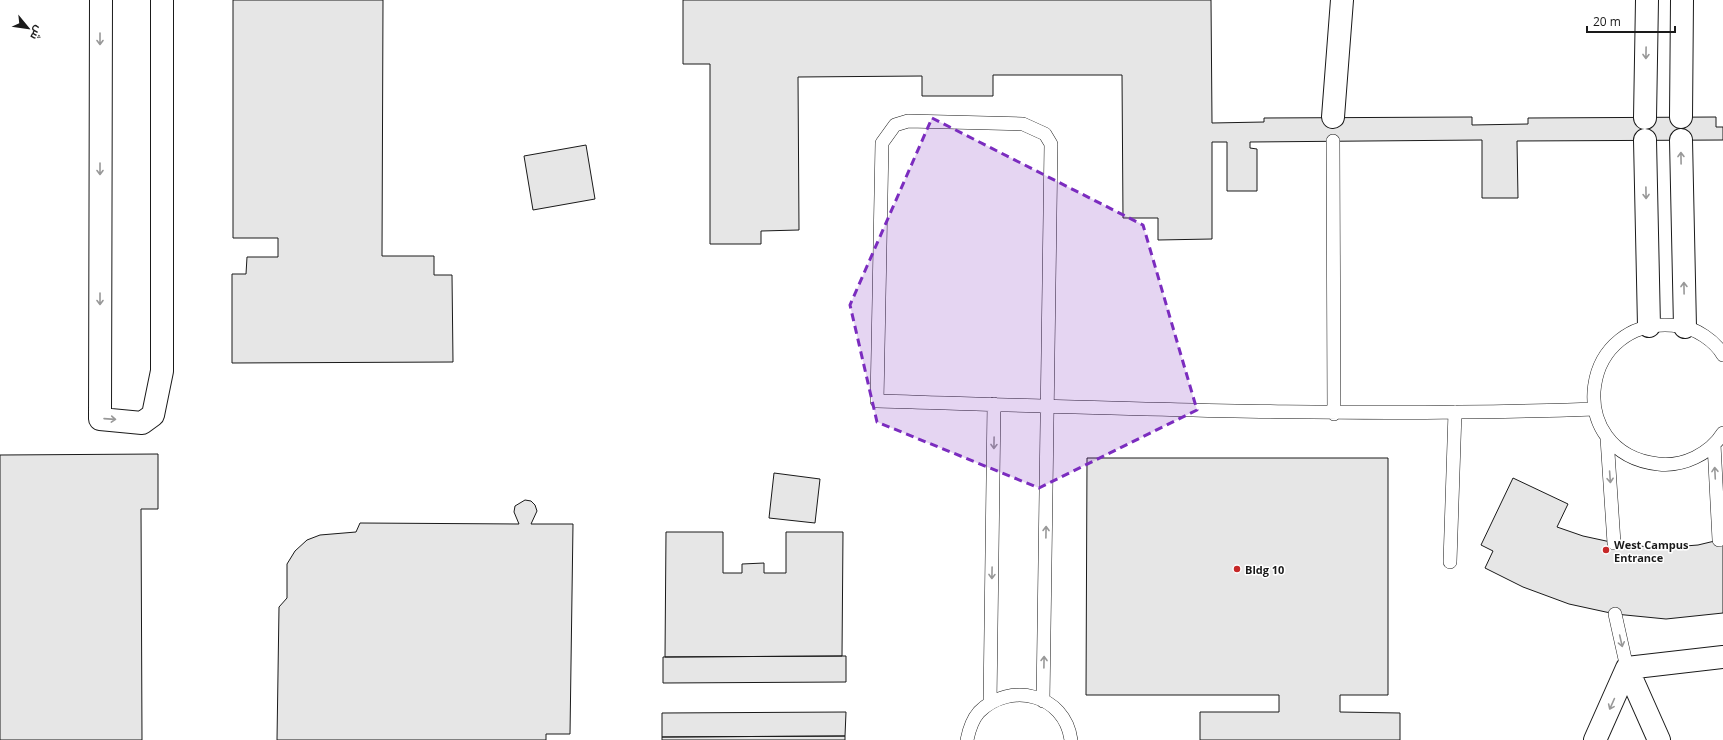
<svg xmlns="http://www.w3.org/2000/svg" width="1723" height="740" font-family="'Open Sans',Cairo,sans-serif">
<rect width="100%" height="100%" fill="#fff"/>
<path fill="#e6e6e6" stroke="#1a1a1a" d="M233,0H383L382,256H434V275H452L453,362L232,363V274H246L247,257H278V238H233Z
M683,0H1211L1212,123L1264,122V118L1472,117V125L1528,124V118L1716,117V127H1723V140L1517,141L1518,198H1482V140L1250,142V148L1257,149V191H1227V142H1212V239L1158,240V218H1123L1122,75H993V96H922V76L798,77L799,230L761,231V244H710V64H683Z
M586,145L595,199L533,210L524,156Z
M158,454V509H141L142,740H0V455Z
M1087,458H1388V695H1340V712L1400,713V740H1200V712H1279V695H1086Z
M774,473L820,479L815,523L769,518Z
M1513,478L1568,504L1557,527L1583,536L1620,544L1659,548L1698,545L1723,539V613L1666,619L1615,614L1569,604L1523,587L1485,568L1493,551L1481,545Z
M525,500L531,501L535,505L537,511L531,524H573L570,734H546V740H277L279,607L287,598V564L295,551L307,540L320,535L356,532L360,523L519,524L514,512L515,506Z
M666,532H723V573H742V564L764,563V573H786V532H843L842,656L665,657Z
M846,656V682L663,683V657Z
M846,712L845,736L662,737V713Z
M845,736V740H662V737Z"/>
<g fill="none" stroke-linecap="round" stroke-linejoin="round">
<defs>
<path id="lane" d="M1333,141L1334,414
M1723,355C1715,341 1696,328 1679,326C1579,312 1561,453 1658,464C1683,467 1710,454 1723,433
M1607,438L1614,543
M1714,444L1719,540
M1450,562L1455,412
M1615,614L1627,668
M1043,701L1051,144L1045,134L1023,124L908,121L895,125L882,143L877,401C1117,408 1356,418 1595,409
M990,703L994,404
M967,740C969,730 972,720 979,712C1010,681 1065,694 1071,740"/>
<path id="street" d="M101,0L100,419L142,423L153,415L162,371V0
M1333,117L1342,0
M1681,117L1682,0
M1645,118L1647,0
M1645,140L1649,326
M1681,140L1685,327
M1627,668L1723,657
M1627,668L1659,740
M1595,740L1627,668"/>
</defs>
<use href="#lane" stroke="#1a1a1a" stroke-width="14"/>
<use href="#street" stroke="#1a1a1a" stroke-width="24"/>
<use href="#lane" stroke="#fff" stroke-width="13"/>
<use href="#street" stroke="#fff" stroke-width="22"/>
</g>
<defs><path id="oneway-shaft" d="M-6 0H5M1.5-3L5.5 0L1.5 3" fill="none" stroke-width="1.6" stroke-linecap="round" stroke-linejoin="round"/></defs>
<g stroke="#989898">
<use href="#oneway-shaft" transform="translate(100 39) rotate(90)"/>
<use href="#oneway-shaft" transform="translate(1646 53) rotate(91)"/>
<use href="#oneway-shaft" transform="translate(1681 158) rotate(-91)"/>
<use href="#oneway-shaft" transform="translate(100 169) rotate(90)"/>
<use href="#oneway-shaft" transform="translate(1646 193) rotate(89)"/>
<use href="#oneway-shaft" transform="translate(1684 288) rotate(-91)"/>
<use href="#oneway-shaft" transform="translate(100 299) rotate(90)"/>
<use href="#oneway-shaft" transform="translate(110 419) rotate(4)"/>
<use href="#oneway-shaft" transform="translate(994 443) rotate(91)"/>
<use href="#oneway-shaft" transform="translate(1715 473) rotate(-93)"/>
<use href="#oneway-shaft" transform="translate(1610 477) rotate(86)"/>
<use href="#oneway-shaft" transform="translate(1046 532) rotate(-89)"/>
<use href="#oneway-shaft" transform="translate(992 573) rotate(91)"/>
<use href="#oneway-shaft" transform="translate(1621 641) rotate(77)"/>
<use href="#oneway-shaft" transform="translate(1044 662) rotate(-89)"/>
<use href="#oneway-shaft" transform="translate(1612 704) rotate(114)"/>
</g>
<path fill="#7b2cbf" fill-opacity="0.2" stroke="#7b2cbf" stroke-width="3" stroke-dasharray="8 5" stroke-linejoin="round" d="M932,118L1143,225L1197,410L1039,488L877,422L850,305Z"/>
<g fill="#c62828" stroke="#fff" stroke-width="1.5">
<circle cx="1606" cy="550" r="4"/>
<circle cx="1237" cy="569" r="4"/>
</g>
<g text-anchor="middle" dominant-baseline="central" stroke-width="3" stroke-linejoin="round" paint-order="stroke">
<g font-size="11" font-weight="bold" fill="#1a1a1a" stroke="#fff" text-anchor="start">
<text x="1614" y="544">West Campus<tspan x="1614" dy="13">Entrance</tspan></text>
<text x="1245" y="569">Bldg 10</text>
</g>
</g>
<g transform="translate(28 28) rotate(119)" stroke="#ffffff" stroke-width="3" paint-order="stroke">
<path d="M0-3L7 15L0 10L-7 15Z" fill="#1a1a1a"/>
<text y="-6" font-size="11" font-weight="bold" text-anchor="middle" fill="#1a1a1a">ش</text>
</g>
<path d="M1587 26v6h88v-6" fill="none" stroke="#1a1a1a" stroke-width="2"/>
<text x="1593" y="26" font-size="12" fill="#1a1a1a" stroke="#ffffff" stroke-width="3" paint-order="stroke">20 m</text>
</svg>
